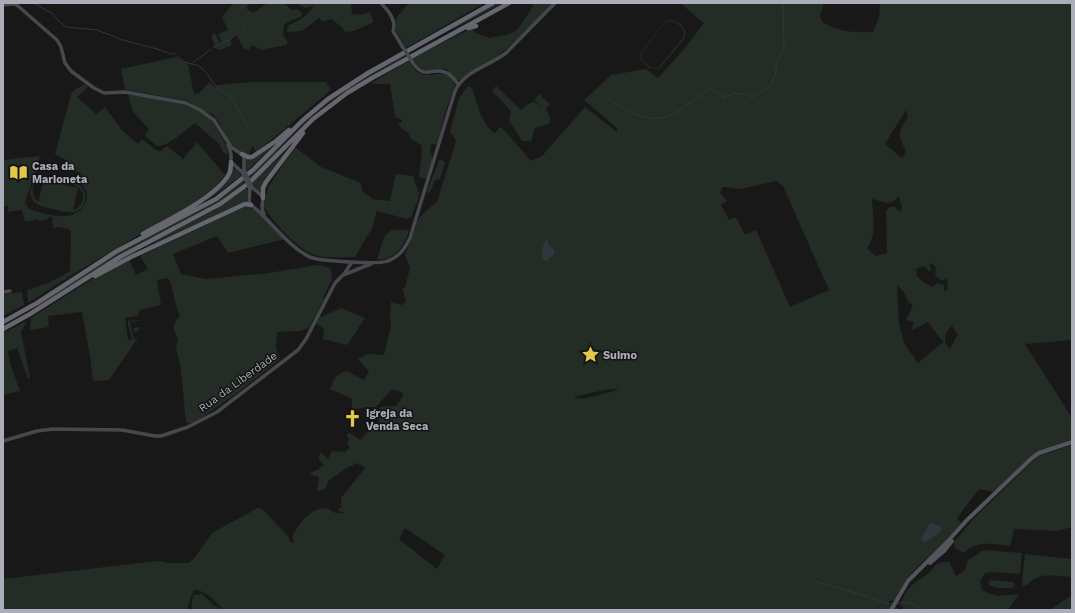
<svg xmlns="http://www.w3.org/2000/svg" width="1075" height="613" font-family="'Work Sans',sans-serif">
<rect width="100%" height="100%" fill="#181819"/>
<path fill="#242c26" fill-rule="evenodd" d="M233,3H250L246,8L253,13L268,3H284L292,10L297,9L302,13V16L288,22L284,25L283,35L288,42L286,45L261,50L252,45L249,50L244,49L236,34L230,39L232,45L220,50L213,47L215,46L211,36L215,33L220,43L219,44L222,43L218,34L228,30L222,17Z
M296,3H350L351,4L352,14C358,15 363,15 369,12L374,22L354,31L345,32L342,27L331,19L323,22L319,18L302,31L286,32L289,25L303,18L314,6L305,8Z
M409,3H484L406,48L396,31V18Z
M498,3H502L454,29V28Z
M534,3H553L519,38L494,59L460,80H456L446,69L430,71L422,70L412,58L470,29L474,28L473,32L489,38L507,35L518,29L530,11Z
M680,3H824L820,15L822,22C839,32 854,33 873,32L879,17L880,3H1072V340L1025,344L1072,418V439L1034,454L994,492L979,489L957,518L961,523C946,543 926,557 910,575C904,582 900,592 895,600L889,601V605L892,606L890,610H191L193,595L202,594L213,605L224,610C215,602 207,590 194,590L190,599L187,610H3V579L157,561L168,563H189L195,557L212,533L258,508L262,509L289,537L290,541L293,543L294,541L292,537C298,525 310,508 325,508C329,509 332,512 336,513C339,513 343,513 346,514L337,510L341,507V498L365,468L357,463L345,469L329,480L325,489L317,491L319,477L309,474C315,470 319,470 324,465L318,458L321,453L328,459L332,451L345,452L350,447L347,443L349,439L346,435L350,433L361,440C366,430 376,430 379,421C380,417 380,411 380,407L396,406L402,398L403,393L392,389L376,407H367L352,410V399L330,389L336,376L346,371L364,380L369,372L358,359L368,354L384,355L391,325L390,315L391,302L402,305L406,301L402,288L405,287L410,268L405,255L419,218L428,209L437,202L456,141L450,132L459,98L468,86L472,88C476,100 483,128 495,133L500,127L507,133L531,161L542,156L585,107L617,132V128L584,100L611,75L646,69L658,78L685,48L704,23ZM906,110L908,116C898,133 897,134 906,151L902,158L885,144ZM776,181L783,186L829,290L790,307L756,230L745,235L736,217L729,220L721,205L727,201L720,193L723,187L740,189ZM899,196L902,208L900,212L895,207H890L886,211L887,253L875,256L867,248C877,236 873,215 872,199C885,202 889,207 899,196ZM931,263L937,268L935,272L936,276L942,281L947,278L948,289L944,292V285L937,283L932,287L923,282L917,276L916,269L923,266L927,268L929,272L931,268L929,265ZM897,284L905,294L908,302L913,305L906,320L914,322L911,331L928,322L944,343H942L918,363L904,343L899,324ZM952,325L954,330L958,334L950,349L945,343L946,333ZM610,389H619L615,391L583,399L574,398L576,396ZM405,528L445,555L437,569L399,539Z
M669,20C679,21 687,27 685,38L659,69L649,68L640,59L641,52L665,22ZM669,21C678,22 685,28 684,37L658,68L650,67L641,59L642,52L665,23Z
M405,54L406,56C381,70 355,83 332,100C301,122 277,153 250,179L249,177C276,151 301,121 331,98C354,82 380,68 405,54Z
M176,57L188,65L194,94L199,93L210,82L216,89L217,85L253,82H326L331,90L280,133L256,152L253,146L249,152L250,155H246L237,150L229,142L219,122L213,114L208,113L188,101L127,90L125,89L121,69Z
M409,61C412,66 416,72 422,74C434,78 448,65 455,85L445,112L437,144H431L430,152L433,158L427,178H421L419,176L422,152L421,145L411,139L408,132C403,130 400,128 398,123H401L402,120L395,117L390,84H374L371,83Z
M85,84L88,87L77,97L96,114L105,107L122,130L138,144L142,139L156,150L161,151L167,146L183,159L197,142L225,175L213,190L200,199L70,276L28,303L27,290C42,286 56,280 70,271L71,230L59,227L53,228L52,216L44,220L39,221L38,219L25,222L22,210L8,212V206L3,207V160L40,156L25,203L29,209C46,215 78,225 86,201C89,194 85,187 79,182L81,173L62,168L66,160L55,154L71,94L73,91Z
M496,86L521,110L528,104L534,102L543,108L534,100L539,94L550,104L545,109C549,113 552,119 549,124L535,128L531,141H522L509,120L511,111L492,91Z
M130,94L185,104L205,115L213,122L225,143L228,155L223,152L219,144L195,123C185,130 170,146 157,146L145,136L149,129L133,112L128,95Z
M275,144L246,172L244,165L246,158Z
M291,146L261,191L257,190L252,183Z
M295,147L321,167L361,183L362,191L373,199L390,201L396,174L413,176L419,194L418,200L411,217L407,219L377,211L372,228L355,257C341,257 325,259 312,254C297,248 272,221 264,207L268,187Z
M439,160L444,161L445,163L440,179L435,180L430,192L428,193L427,191Z
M232,168L238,170L241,176L212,197L178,215L209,197Z
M47,176C55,178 74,180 80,185C88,192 87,207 77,211C71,213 66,212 61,211C54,209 44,208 37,204C23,195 33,176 47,176ZM41,179C49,178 69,182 76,186C88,192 84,207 73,210L78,188L44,180L38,202C30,194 31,184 41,179Z
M243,181L244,183L220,201L121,254L38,306L37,305L114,255L214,202Z
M246,188L248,191L246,203L133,252L215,210Z
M246,206L255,210L285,239L228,253L217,236L173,254L181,274L206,279L269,273L317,265L327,267L331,269L332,280L323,297L325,298L309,328L300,331L277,332L276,348L280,359L237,393L194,423H187L185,414L183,391L180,363L176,349L178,340L173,327L176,320L180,317L176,305L171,284L168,278L157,280L161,305L139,310L138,316L125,318L128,340L132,339L128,325V321L140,320V328L136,333L133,330L134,328L140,327V321L130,322L134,339L138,338L109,380L93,381L90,356L82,312L48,316L49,327L30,330L31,318L103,272L129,259L136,275L148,269L140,256Z
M391,230H409C407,242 392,264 377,259L384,237Z
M22,292L24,305L3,316V294Z
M341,308L365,318L347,345L323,339L324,329L316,323L319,318Z
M27,321L21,332L30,378L28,379L17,348L8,351L10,363L20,391L3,395V370L4,365L3,333Z
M1072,445V527L1057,531L1014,529L1010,546C993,544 977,540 964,553L955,548L954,542L975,517L1035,459L1041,455Z
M984,550L1022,553L1020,574L990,572L985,573L980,581L982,590L988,593L998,596L1019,594L1011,606L1007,610H901L904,606H900C903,599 905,591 911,586C919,578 930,575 935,565L942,562H949L956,576L965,570L968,560Z
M1025,554L1072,559V577C1061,576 1046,573 1036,578C1031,580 1028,586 1023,586L1022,580Z
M991,580L1013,582L1015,585L1013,588H998L989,585L988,582Z
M1072,595V610H1050Z"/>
<path fill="#31363e" d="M547,240L548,244L553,248L555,253L548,260L547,262L546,260H543L542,250L545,241Z
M930,523L940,526L941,531L924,543L921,538Z"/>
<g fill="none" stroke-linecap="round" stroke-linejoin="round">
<path stroke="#31363e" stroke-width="1" d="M34,3L51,13
M52,13L55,17
M56,18L59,21
M60,22L66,27L77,28
M78,28L97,30L118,38
M242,30L246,23L249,20
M119,39L161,50
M225,42L230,40L238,32
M213,47L224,42
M162,51L172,54L175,53
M177,56L184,62L191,64L211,49
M191,64L197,65L204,70
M205,71L218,89L230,96L249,128
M604,95C620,107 640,121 661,118C676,116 696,98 709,89L724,97C734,93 743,91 752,98L771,85L775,75L778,58L784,50L783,3
M814,581L845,590
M846,590L858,594
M858,594L869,597
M870,598L887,603
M888,603L892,604
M897,604C906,599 915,605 923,610
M895,607L897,610"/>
<path stroke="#47484e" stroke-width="3.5" d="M381,3C388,11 397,20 393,31L402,46
M3,5L14,4L18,6L57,40L61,47L65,63L71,71L94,88L104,93L125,92L186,103L200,110L214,120L231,147L244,156V170
M413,63C427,82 432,65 447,73C451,75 455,80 458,84
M228,145L231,154V162L242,172
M252,187C255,191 261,193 262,197C265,202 259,206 264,214
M250,189L249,201L251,205C270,219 283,241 303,253C307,256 312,258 317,259C329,261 378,265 388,261C399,257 405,249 410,238L455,91C464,71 489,66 506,53L555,3
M344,274L352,262
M3,292L10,291
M3,441L37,431L53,429L122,430L155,436H161L188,427L217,412L298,350L306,339L335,283L343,275L371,264"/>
<path stroke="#55565d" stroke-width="4" d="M930,563L944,551L952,541
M891,610L908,581L948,541L967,520L1032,458L1039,453L1072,442"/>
<path stroke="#66666f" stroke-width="4.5" d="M468,28L476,26
M242,154L248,157H252L276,141L289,130
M263,198V188L266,182L303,133
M143,234C167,220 216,198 229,174C231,170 231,166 231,162
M95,276L131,257L245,204L251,205
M3,322L37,303L117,251L216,199L253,170L303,120L328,99L368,73L493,3
M3,329L30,314L120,257L220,204L249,183L313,119L347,93L372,78L509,3"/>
<path stroke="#47484e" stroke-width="3.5" d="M402,46L413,63
M244,170L252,187
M242,172L250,189"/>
</g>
<defs>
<symbol id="library-bare" viewBox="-9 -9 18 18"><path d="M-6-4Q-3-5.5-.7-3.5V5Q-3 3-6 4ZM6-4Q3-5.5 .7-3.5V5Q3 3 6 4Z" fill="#e0c849" stroke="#131314" stroke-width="2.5" paint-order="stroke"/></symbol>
<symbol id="sight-bare" viewBox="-9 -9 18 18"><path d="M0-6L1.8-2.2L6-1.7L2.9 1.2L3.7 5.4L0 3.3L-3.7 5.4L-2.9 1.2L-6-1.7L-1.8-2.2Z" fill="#e0c849" stroke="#131314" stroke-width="2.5" paint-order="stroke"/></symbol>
<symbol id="church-bare" viewBox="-9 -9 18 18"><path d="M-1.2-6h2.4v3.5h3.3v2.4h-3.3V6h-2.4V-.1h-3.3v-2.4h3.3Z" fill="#e0c849" stroke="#131314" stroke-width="2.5" paint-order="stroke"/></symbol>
</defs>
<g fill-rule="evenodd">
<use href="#library-bare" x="6" y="160" width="25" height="25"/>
<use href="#sight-bare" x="578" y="342" width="25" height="25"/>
<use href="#church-bare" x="340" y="406" width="25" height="25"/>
</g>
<g text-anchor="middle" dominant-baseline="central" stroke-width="3" stroke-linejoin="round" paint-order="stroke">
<g font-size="11" font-weight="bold" fill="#abadb8" stroke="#131314" text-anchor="start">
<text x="32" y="166">Casa da<tspan x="32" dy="13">Marioneta</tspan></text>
<text x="603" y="355">Suimo</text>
<text x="366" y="413">Igreja da<tspan x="366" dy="13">Venda Seca</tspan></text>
</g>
<g font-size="11" fill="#abadb8" stroke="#131314">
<text transform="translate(238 382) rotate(-36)">Rua da Liberdade</text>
</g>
</g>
<rect width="1075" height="613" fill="none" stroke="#abadb8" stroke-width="8"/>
</svg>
